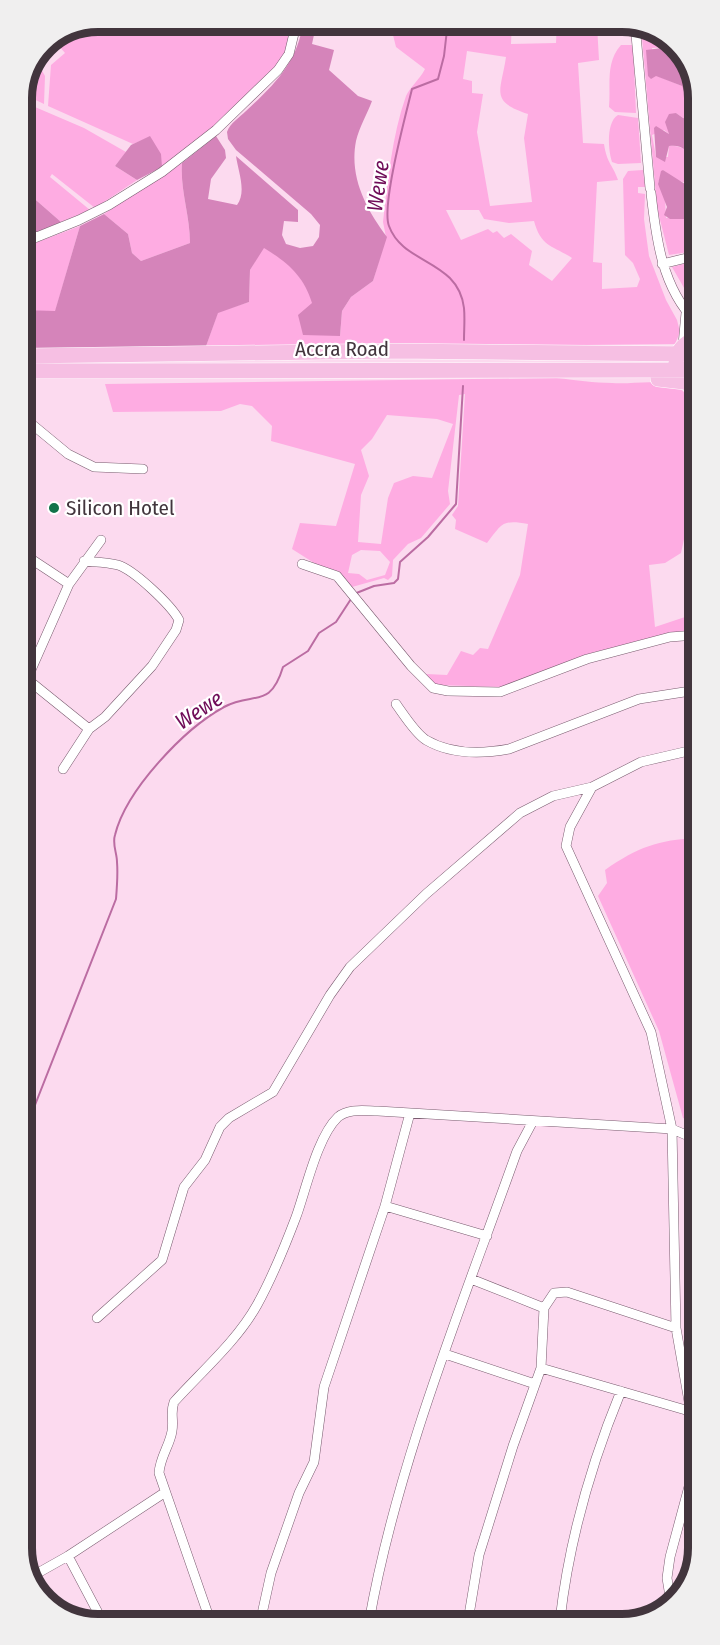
<svg xmlns="http://www.w3.org/2000/svg" width="720" height="1645" font-family="'Fira Sans Condensed',sans-serif">
<rect width="100%" height="100%" fill="#fcdaef"/>
<path fill="#feace2" fill-rule="evenodd" d="M97,21H293L288,49L271,72L212,128L162,167L150,137L133,144L48,106L51,65L65,53L53,39Z
M403,21H512L511,44L556,43L557,21H561V28L597,25L599,60L578,63L583,143L604,144C607,164 613,165 618,180L597,182L593,262L602,263V289L637,287L640,279L633,263L625,255L623,179L628,171L643,170L645,187H638V193L645,194L644,219L649,256L666,300L677,320L680,332L675,344L205,349L218,312L249,302L250,270L263,247L289,263L308,289L313,303L340,336L342,311L351,297L373,281L386,237L383,222C388,181 392,135 406,96C410,87 420,79 425,69L396,47L393,35ZM467,51L506,57C501,92 489,101 528,114L524,138L532,202L490,206L477,132L483,94L472,93V81L463,79ZM446,210H479L484,219L509,223L534,221C541,247 552,245 572,258L552,281L529,265L532,251L511,234L504,238L497,231L493,233L488,229L461,240Z
M641,26L669,37L695,72V78C677,58 686,46 652,48L655,75L682,86L689,105L687,111L695,115V120L683,118L676,113L668,128L669,134L664,130L652,135L656,157H668L669,146C689,144 700,164 693,181C680,185 674,178 663,170L658,183L665,196L666,218L694,214L695,208V251L669,255L657,208Z
M621,45H633L636,113L615,112L609,107C611,85 605,63 621,45Z
M36,60L45,76L44,104L21,93Z
M21,101L84,128L126,152L115,166L137,180L95,208L52,174L50,177L90,210L61,222L21,187V165L33,153L21,140Z
M618,115L638,118L641,163L618,164L612,162C608,150 606,122 618,115Z
M182,163C180,190 190,215 190,243L141,261L132,253L128,234L104,214Z
M80,226L55,312L22,310V248Z
M695,261V307L672,267Z
M557,378C576,380 594,383 612,383C633,385 661,377 680,389C711,408 688,523 681,553L665,563L649,565L655,627L694,614L696,631L594,652L504,687L435,685L426,674L447,675L461,651L473,655L480,648L488,649L520,575L528,524C502,519 502,524 487,543L455,529L456,520L452,515L458,506L465,394L459,395L448,491L450,504L421,538L408,544L393,560L392,576L388,580L384,578L352,587L292,549L300,523L336,526L355,464L271,441L272,426L252,406L240,404L221,411L113,412L105,384ZM387,415L437,419L453,424L432,478L413,476L394,483L388,498L381,544L358,542L361,495L369,476L361,450L372,439ZM361,550L380,551L390,562L385,575L367,580L359,574L348,573L352,555Z
M697,838L698,1125L683,1118L659,1031L598,896L607,883L605,870C638,847 658,840 697,838Z"/>
<path fill="#d584ba" d="M303,21H317L312,44L334,50L329,70L358,96L372,101C367,114 359,128 356,141C349,177 366,209 387,237L373,281L351,297L342,311L340,336L303,335L298,315L312,303C304,276 287,262 264,248L250,270L249,302L218,313L205,349L22,348V310L55,311L80,226L104,214L128,234L132,253L141,261L190,243C190,215 180,190 182,163L216,136L225,150L226,158L211,179L208,199L237,205C247,192 238,171 236,156L298,210V222L284,221L282,235L286,244L300,248L313,246L319,237L320,225L311,214L236,150L228,139L227,132C230,123 240,117 246,111C274,85 299,61 303,21Z
M670,47C696,60 695,90 695,115L687,111L689,105L682,86L656,76L651,79L648,76L646,50Z
M676,113L683,118L695,120V131L686,134V140L695,146V163C689,152 683,144 669,146L665,162L656,157L654,128L656,126L669,134L665,122L669,114Z
M150,136L161,154L162,167L137,180L115,166L131,145Z
M21,140L33,153L21,165Z
M663,170L685,184L695,177V208L689,219H670L664,215L667,207L658,184L661,171Z
M21,187L61,222L35,233L21,217Z"/>
<g fill="none" stroke-linecap="round" stroke-linejoin="round">
<path stroke="#bb6ca2" stroke-width="2" d="M448,21L444,56L438,79L412,89C406,114 381,206 389,226C403,265 458,259 464,308C465,318 464,330 464,340
M354,594L374,586L394,583L398,579L400,562L428,537L456,504L463,386
M24,1133L116,899C117,887 118,874 117,862C117,853 112,844 115,835C126,790 184,729 224,707C253,691 270,710 283,667L308,651L319,633L336,622L351,599"/>
<defs>
<path id="minor" d="M635,24L650,188
M651,193C656,238 662,288 696,322
M21,221L35,238
M22,243L79,220L109,205L162,172L216,130L278,70L289,54L297,21
M662,264L695,256
M683,345L686,313
M22,416L68,454L94,467L143,469
M22,553L69,584
M302,564L337,576L411,666L433,688L448,691L500,692L587,659L670,637L696,635
M27,679L89,729
M23,688L69,584L101,540
M396,704C404,715 415,733 426,740C450,754 482,754 509,749L639,699L697,690
M63,769L89,729L105,717L152,666L176,630L179,620C171,605 134,570 118,565C107,562 95,562 84,561
M385,1206L487,1236
M471,1279L544,1308
M97,1318L162,1260L184,1187L205,1160L220,1127L229,1118L273,1092L330,995L350,967L426,894L520,813L553,796L592,787
M445,1354L535,1384
M541,1368L689,1411
M68,1556L104,1624
M29,1578L68,1556L164,1493
M671,1603L667,1578L670,1557L698,1453L676,1328L672,1129L651,1032L566,846L570,827L592,787L641,762L697,749
M560,1620C569,1541 591,1464 621,1391
M468,1621L479,1555L513,1446L541,1368L544,1308L554,1293L567,1292L676,1328
M369,1622C397,1463 463,1303 517,1151L533,1121
M211,1623L159,1473C160,1457 170,1445 172,1431C174,1419 170,1413 174,1402C202,1371 237,1341 257,1305C272,1278 285,1246 296,1217C306,1190 317,1137 338,1117C349,1108 365,1111 378,1111L672,1129L698,1140
M260,1623L271,1573L299,1493L314,1462L324,1387L385,1206L410,1113"/>
<path id="trunk" d="M696,339C670,346 669,380 696,387
M22,356L394,351L696,354
M22,371L696,370
M658,379L684,382"/>
</defs>
<use href="#minor" stroke="#795c6f" stroke-width="10"/>
<use href="#trunk" stroke="#fff" stroke-width="16"/>
<use href="#minor" stroke="#fff" stroke-width="9"/>
<use href="#trunk" stroke="#f6bfe3" stroke-width="15"/>
</g>
<circle fill="#11734a" stroke="#fff" stroke-width="2" cx="54" cy="508" r="6"/>
<g text-anchor="middle" dominant-baseline="central" stroke-width="4.5" stroke-linejoin="round" paint-order="stroke">
<g font-size="21" fill="#42353d" stroke="#fff">
<text x="342" y="349">Accra Road</text>
</g>
<g font-size="21" fill="#42353d" stroke="#fff" text-anchor="start">
<text x="66" y="508">Silicon Hotel</text>
</g>
<g font-size="22" font-style="italic" fill="#6f0c58" stroke="#fff">
<text transform="translate(378 186) rotate(-82)">Wewe</text>
<text transform="translate(199 710) rotate(-33)">Wewe</text>
</g>
</g>
<path d="M0 0H720V1645H0ZM98 32H622A66 66 0 0 1 688 98V1548A66 66 0 0 1 622 1614H98A66 66 0 0 1 32 1548V98A66 66 0 0 1 98 32Z" fill="#f0efef" fill-rule="evenodd"/>
<path fill="none" stroke="#42353d" stroke-width="8" d="M98 32H622A66 66 0 0 1 688 98V1548A66 66 0 0 1 622 1614H98A66 66 0 0 1 32 1548V98A66 66 0 0 1 98 32Z"/>
</svg>
